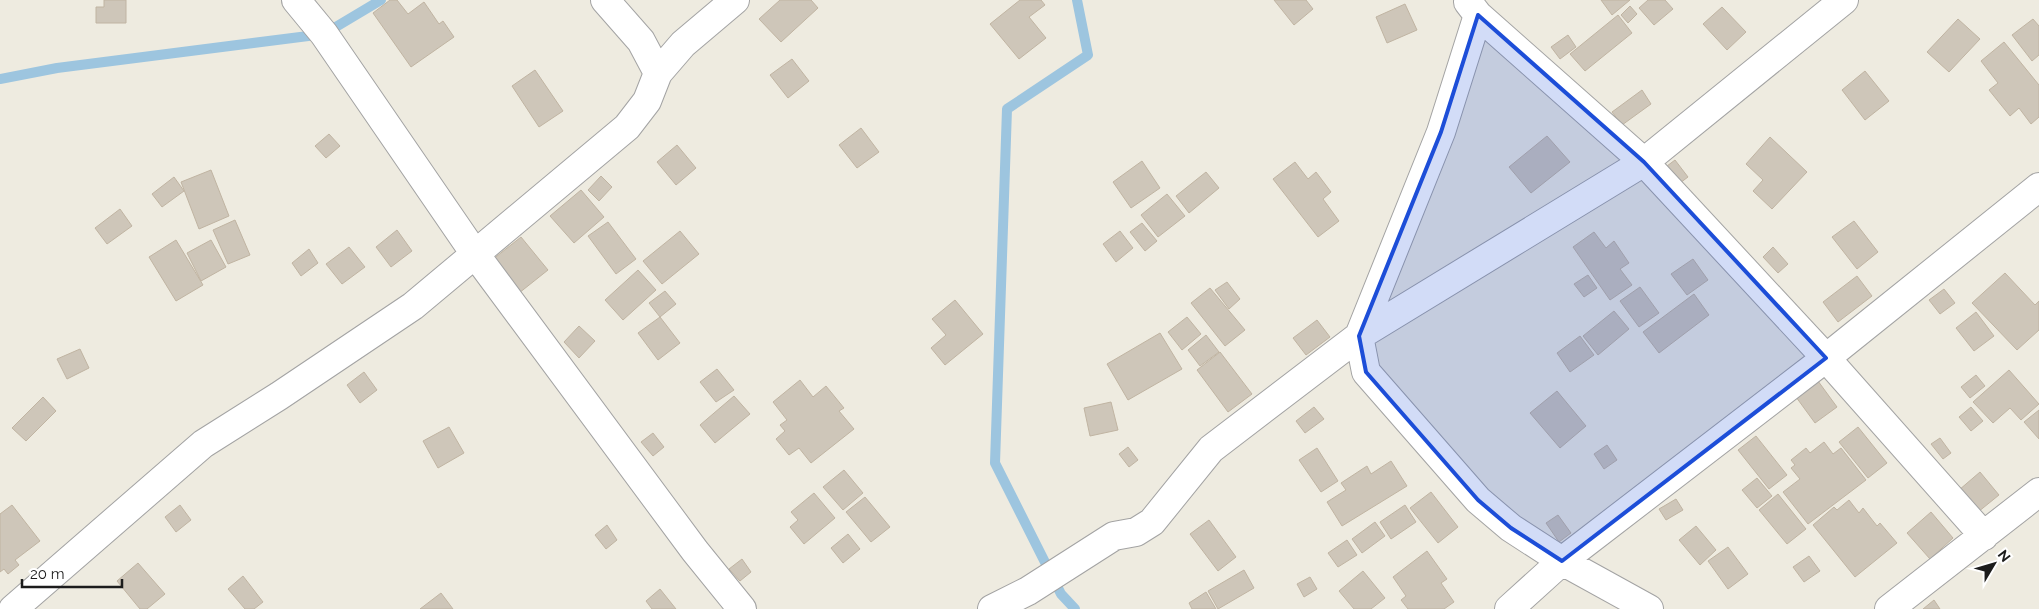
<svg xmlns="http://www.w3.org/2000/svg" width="2039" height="609" font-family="Raleway,sans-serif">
<rect width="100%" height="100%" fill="#eeebe0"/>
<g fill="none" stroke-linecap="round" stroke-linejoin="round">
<path stroke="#9dc5df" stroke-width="10" d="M0,79L57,68L324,34L381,0
M1075,609L1061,594L995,463L1007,109L1088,55L1077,0"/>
</g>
<path fill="#cec6b9" stroke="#c0b4a2" d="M104,0H126V23H96V7H104Z
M390,0H397L408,14L424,2L439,24L443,21L454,37L411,67L373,13Z
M780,0H811L818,8L781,42L759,19Z
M1020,0H1041L1045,5L1029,17L1046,38L1019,59L990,24Z
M1274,0H1306L1313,9L1294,25Z
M1601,0H1630L1612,15Z
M1648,0H1665L1673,9L1654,25L1639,8Z
M1405,4L1417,30L1387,43L1376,17Z
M1630,6L1637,14L1628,23L1621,15Z
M1722,7L1746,32L1727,50L1703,24Z
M1618,15L1632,33L1585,71L1570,54Z
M1958,19L1980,39L1949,72L1927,52Z
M2033,19L2039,26V55L2032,61L2012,35Z
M1568,35L1576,47L1560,59L1551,47Z
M2004,42L2039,85V117L2031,124L2019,108L2010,116L1989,90L1998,83L1981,61Z
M792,59L809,81L788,98L770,75Z
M535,70L563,111L539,127L512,86Z
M1865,71L1889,101L1865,120L1842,90Z
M1642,90L1651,104L1622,125L1612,112Z
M861,128L879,152L857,168L839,145Z
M329,134L340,146L326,158L315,146Z
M1547,136L1570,162L1531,193L1509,167Z
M1770,137L1807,172L1772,209L1753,191L1763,180L1746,164Z
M677,145L696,168L676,185L657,162Z
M1675,160L1688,177L1676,186L1663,169Z
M1142,161L1160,188L1131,208L1113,182Z
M1295,162L1308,179L1316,172L1331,192L1323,199L1339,221L1318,237L1273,179Z
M211,170L229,216L199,229L181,182Z
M1206,172L1219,188L1189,213L1176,196Z
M601,176L612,187L599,201L588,190Z
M174,177L184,191L162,207L152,194Z
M581,190L604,217L574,243L550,216Z
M1167,194L1185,216L1158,237L1141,215Z
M120,209L132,226L107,244L95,228Z
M235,220L250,255L228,264L213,230Z
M1854,221L1878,252L1857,269L1832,237Z
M608,222L636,259L616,274L588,236Z
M1142,223L1157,241L1145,251L1130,232Z
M397,230L412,251L391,267L376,247Z
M680,231L699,254L662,284L643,261Z
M1120,231L1133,248L1116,262L1103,244Z
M1594,232L1606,248L1614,241L1629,263L1620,269L1632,285L1610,300L1573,247Z
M521,237L548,270L514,297L487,264Z
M176,240L203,285L176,301L149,257Z
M211,240L226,267L201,281L187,253Z
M349,247L365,267L342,284L326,264Z
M1773,247L1788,264L1778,273L1763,257Z
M309,249L318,263L301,276L292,263Z
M1693,259L1708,280L1687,295L1671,274Z
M638,270L656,290L623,320L605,300Z
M2005,273L2035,305L2039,301V330L2017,350L1972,303Z
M1588,275L1597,288L1584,297L1574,284Z
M1857,276L1872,296L1838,322L1823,302Z
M1227,282L1240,299L1229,309L1215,290Z
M1640,287L1659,313L1639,327L1620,301Z
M1210,288L1245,330L1225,346L1191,303Z
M1944,289L1955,303L1940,314L1929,300Z
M665,291L676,304L660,317L649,303Z
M1694,294L1709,315L1659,353L1643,332Z
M955,300L983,334L945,365L931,348L946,335L932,319Z
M1614,311L1629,329L1598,355L1583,336Z
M1976,312L1994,336L1974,351L1956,328Z
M660,317L680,343L658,360L638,333Z
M1187,317L1201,334L1182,350L1168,332Z
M1317,320L1330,337L1306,355L1293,338Z
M579,326L595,341L579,358L564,342Z
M1160,333L1182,369L1128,400L1107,364Z
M1206,335L1219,352L1200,366L1188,350Z
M1580,336L1594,355L1570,372L1557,353Z
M80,349L89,368L67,379L57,359Z
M1220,352L1252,394L1228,412L1197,370Z
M717,369L734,390L716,402L700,382Z
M2009,370L2039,404L2021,420L2010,408L1993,423L1973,402Z
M364,372L377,390L360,403L347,385Z
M1976,375L1985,386L1970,398L1961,387Z
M800,380L813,397L826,386L844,408L839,411L854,429L811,463L799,448L789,455L776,439L785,431L780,425L787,420L773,402Z
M1818,381L1837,407L1815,423L1796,397Z
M1557,391L1586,426L1560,448L1530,413Z
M734,396L750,414L715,443L700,425Z
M43,397L56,411L26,441L12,428Z
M1111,402L1118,430L1090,436L1084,408Z
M1314,407L1324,419L1305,433L1296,421Z
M1971,407L1983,421L1971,431L1959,417Z
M2039,410V439L2024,422Z
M449,427L464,453L438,468L423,441Z
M1858,427L1887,463L1868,478L1839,442Z
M653,433L664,447L653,456L641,442Z
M1756,436L1787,475L1769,489L1738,450Z
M1940,438L1951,453L1943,459L1931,444Z
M1824,442L1833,454L1841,448L1866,480L1808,524L1783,492L1800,479L1791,468L1795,465L1791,460L1806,448L1810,453Z
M1607,445L1617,460L1604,469L1594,454Z
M1128,447L1138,460L1129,467L1119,454Z
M1317,448L1338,481L1321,492L1299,460Z
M1391,461L1407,486L1342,526L1327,502L1346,490L1341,483L1367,466L1371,474Z
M844,470L863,493L843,510L823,487Z
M1980,472L1999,495L1978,512L1959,490Z
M1757,478L1772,496L1757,508L1742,490Z
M1431,492L1458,527L1438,543L1410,508Z
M814,493L835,518L804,544L790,527L798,520L791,512Z
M1778,494L1806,529L1787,544L1759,510Z
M865,497L890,527L871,542L846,512Z
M1676,499L1683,510L1666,520L1659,509Z
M1849,500L1859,513L1863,508L1877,526L1880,523L1897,543L1855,577L1813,525L1834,507L1837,510Z
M12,505L40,541L15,560L19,565L8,574L4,569L0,572V514Z
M180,505L191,520L176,532L165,517Z
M1405,505L1416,522L1391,539L1380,522Z
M1931,512L1953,538L1930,559L1907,533Z
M1558,515L1571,533L1559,542L1546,523Z
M1209,520L1236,557L1218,571L1190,534Z
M1375,522L1385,536L1362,553L1352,539Z
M607,525L617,540L606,549L595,535Z
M1696,526L1716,550L1700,565L1679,540Z
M848,534L860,549L843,563L831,548Z
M1347,540L1357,555L1338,567L1328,553Z
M1728,547L1748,574L1728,589L1708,561Z
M1427,551L1447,579L1441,583L1454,602L1444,609H1408L1401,600L1406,596L1393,577Z
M1809,556L1820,571L1804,582L1793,567Z
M742,559L751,572L740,581L729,569Z
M138,563L165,594L147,609H140L117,581Z
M1244,570L1254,588L1218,609L1208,591Z
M1363,571L1385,598L1371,609H1354L1339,591Z
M243,576L263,602L254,609H245L228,589Z
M1310,577L1317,589L1304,597L1297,584Z
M660,589L676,609H652L646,601Z
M1206,592L1216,609H1192L1189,603Z
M441,593L453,609H420Z
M1934,600L1940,609H1923Z"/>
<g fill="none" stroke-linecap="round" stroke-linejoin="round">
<defs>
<path id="street" d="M296,0L324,34L475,254L695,551L742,609
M605,0L641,41L658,73
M1468,2L1478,15L1644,162L1826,358L1984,536
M1478,15L1441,132L1359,336L1366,372L1478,500L1511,528L1562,561L1649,609
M13,609L203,444L279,396L413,306L627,127L647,101L658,73L683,44L735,0
M992,609L1028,591L1114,536L1136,532L1152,522L1211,449L1359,336L1644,162L1844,0
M1509,609L1562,561L1826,358L2039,187
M1889,609L2039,492"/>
</defs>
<use href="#street" stroke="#a3a3a3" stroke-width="30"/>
<use href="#street" stroke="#fff" stroke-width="28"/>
</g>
<path fill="#1d4ed8" fill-opacity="0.2" stroke="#1d4ed8" stroke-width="4" stroke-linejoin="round" d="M1478,15L1644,162L1826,358L1562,561L1511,528L1478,500L1366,372L1359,336L1441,132Z"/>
<g transform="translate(1994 564) rotate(52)" stroke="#ffffff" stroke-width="4" paint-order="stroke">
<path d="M0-4L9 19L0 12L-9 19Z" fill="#1c1c1c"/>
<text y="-8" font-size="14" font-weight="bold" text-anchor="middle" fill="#1c1c1c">N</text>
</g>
<path d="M22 579v8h100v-8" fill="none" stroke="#1c1c1c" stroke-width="2.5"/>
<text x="30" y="579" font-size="15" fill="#1c1c1c" stroke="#ffffff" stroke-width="4" paint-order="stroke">20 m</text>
</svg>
